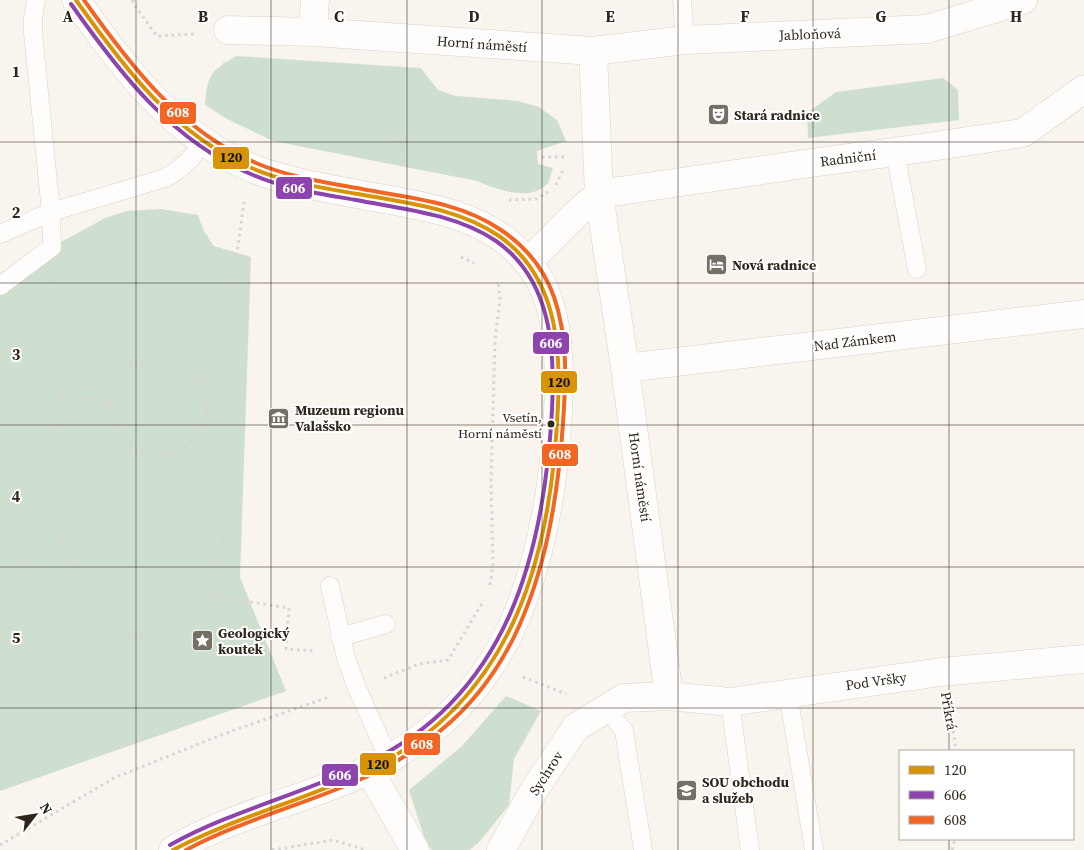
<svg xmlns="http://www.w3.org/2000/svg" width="1084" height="850" font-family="'Source Serif 4',serif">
<rect width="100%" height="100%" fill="#f9f4ee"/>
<path fill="#cedfd0" d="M236,56L421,68L438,90L456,96L518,101L539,107L557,120L566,141L537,151L538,164L553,168C551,172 550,179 548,183C531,203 496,189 477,181L273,141L227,119L205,105C208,73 210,72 236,56Z
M943,78L958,90L959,120L808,138L807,113L836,92Z
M161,209L198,215L204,231L214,246L251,257L240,577L286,691L0,791V286L52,247L105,218L127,211Z
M506,696L541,711L514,759L509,805L480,841L470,850H432L427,846L409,790L462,746Z"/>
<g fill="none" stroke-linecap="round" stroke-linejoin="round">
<defs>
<path id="service" d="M682,0L685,40
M895,152L917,269
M0,234L51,212L165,178C182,169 194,157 203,141
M0,286L52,247L51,212L33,33V18L36,0
M330,586L346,658L357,688L389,759
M340,637L386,624
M788,693L814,850
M730,702L750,850
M618,723L624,731L643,850"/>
<path id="minor" d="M228,30L313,32L593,51L599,194L625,368L669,696L624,698L576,727L534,790L501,850
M313,32L315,0
M593,51L685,40L927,29L1023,0
M599,194L825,161L895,152L1023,133L1084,89
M528,262L576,214L599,194
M625,368L1084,314
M669,696L730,702L941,672L1084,659
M369,770L415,850"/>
<path id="tertiary" d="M76,0C123,68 175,137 254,169C285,181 319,187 352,193C396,202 448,207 488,229C515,244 538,269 548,299C560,334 560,375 558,412C554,483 543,556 514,622C496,663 469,700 434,728C415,743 394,757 372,768C308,800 235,813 173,850"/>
</defs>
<use href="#service" stroke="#d8d2c8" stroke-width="19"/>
<use href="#minor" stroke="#d8d2c8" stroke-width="29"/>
<use href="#tertiary" stroke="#d8d2c8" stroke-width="29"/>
<path stroke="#d7d5d4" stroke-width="3" stroke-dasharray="2.5 4" stroke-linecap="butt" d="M133,0V3L157,36L194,34
M317,66C321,98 345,106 372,119C377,122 385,123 389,127C399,138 407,154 408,168
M214,107L222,83L224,62
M542,157H564
M556,185L563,170
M509,200L537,199L548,192
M461,257L474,263
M55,282L61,396V541L87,608L126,640L183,617L209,602L218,581L223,547L222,516L212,482L192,442
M0,356L55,290
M110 407a48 48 0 1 1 96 0a48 48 0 1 1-96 0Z
M199,379L212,336L231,297L244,202
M61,396L111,401
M206,412L245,413
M0,577L61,541
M490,585L493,564L491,482L495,340L500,299L498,282
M212,596L289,608L286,649L315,651
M523,677L566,694
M384,678L419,664L448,660L484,600
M950,705L956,751
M0,845L114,778L226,733L329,697
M272,850L333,840L366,850
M952,850L955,839"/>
<use href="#service" stroke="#fefdfc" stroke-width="18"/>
<use href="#minor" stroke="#fefdfc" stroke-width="28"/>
<use href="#tertiary" stroke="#fefdfc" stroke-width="28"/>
<defs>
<path id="bus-1" d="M76,0C124,68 175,136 254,169C287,183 324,188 358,194C406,203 458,208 499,236C555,275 561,342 558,405C552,552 515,698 372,768C307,800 237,816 173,850"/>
<path id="bus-2" d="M71,4C119,72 172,142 253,175C285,189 322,194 356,200C403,209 456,214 496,241C552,280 555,349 552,410C544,554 508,696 367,763C303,794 233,810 170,845"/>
<path id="bus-3" d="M84,0C130,65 180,131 256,163C291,178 330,183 367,190C412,198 462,203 501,230C525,246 544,269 554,297C568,337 566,381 563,423C558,496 546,571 514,637C496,673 471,706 440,731C365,794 270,805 186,850"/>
</defs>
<use href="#bus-1" stroke="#fff" stroke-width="8"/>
<use href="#bus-2" stroke="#fff" stroke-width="8"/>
<use href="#bus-3" stroke="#fff" stroke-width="8"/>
<use href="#bus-1" stroke="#d99304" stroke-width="4"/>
<use href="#bus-2" stroke="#8e44ad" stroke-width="4"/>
<use href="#bus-3" stroke="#f26522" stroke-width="4"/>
</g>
<path fill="none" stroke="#30271c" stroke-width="1" stroke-opacity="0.55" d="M136,0V850M271,0V850M407,0V850M542,0V850M678,0V850M813,0V850M949,0V751M0,142H1084M0,283H1084M0,425H1084M0,567H1084M0,708H1084M949,839V850"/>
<defs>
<symbol id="theatre-square" viewBox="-11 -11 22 22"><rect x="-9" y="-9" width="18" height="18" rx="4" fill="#766f66" stroke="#fff"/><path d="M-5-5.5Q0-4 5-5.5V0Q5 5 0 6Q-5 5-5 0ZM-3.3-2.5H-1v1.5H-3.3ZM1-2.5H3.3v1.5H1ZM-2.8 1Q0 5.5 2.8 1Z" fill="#fff"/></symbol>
<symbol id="hotel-square" viewBox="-11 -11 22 22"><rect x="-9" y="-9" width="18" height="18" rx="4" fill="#766f66" stroke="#fff"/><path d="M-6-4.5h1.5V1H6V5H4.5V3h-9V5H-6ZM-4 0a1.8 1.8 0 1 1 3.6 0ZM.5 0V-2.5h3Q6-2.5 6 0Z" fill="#fff"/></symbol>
<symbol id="museum-square" viewBox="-11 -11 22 22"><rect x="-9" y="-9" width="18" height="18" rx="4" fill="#766f66" stroke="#fff"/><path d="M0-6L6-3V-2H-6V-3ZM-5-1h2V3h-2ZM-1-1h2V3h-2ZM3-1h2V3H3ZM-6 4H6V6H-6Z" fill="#fff"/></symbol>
<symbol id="sight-square" viewBox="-11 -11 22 22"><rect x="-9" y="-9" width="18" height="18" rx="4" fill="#766f66" stroke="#fff"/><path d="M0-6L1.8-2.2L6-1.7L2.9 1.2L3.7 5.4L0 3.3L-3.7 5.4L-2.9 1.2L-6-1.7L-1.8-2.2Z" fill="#fff"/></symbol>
<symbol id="university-square" viewBox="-11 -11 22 22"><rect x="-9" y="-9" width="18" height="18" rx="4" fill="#766f66" stroke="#fff"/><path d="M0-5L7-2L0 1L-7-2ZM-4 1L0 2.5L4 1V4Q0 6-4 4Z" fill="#fff"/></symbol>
</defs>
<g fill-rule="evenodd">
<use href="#theatre-square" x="706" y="102" width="25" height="25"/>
<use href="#hotel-square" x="704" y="252" width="25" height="25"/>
<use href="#museum-square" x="266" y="406" width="25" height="25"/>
<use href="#sight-square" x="190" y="628" width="25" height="25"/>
<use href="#university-square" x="674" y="778" width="25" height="25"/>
</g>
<circle fill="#30271c" stroke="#fff" stroke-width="2" cx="551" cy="424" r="4.5"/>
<g text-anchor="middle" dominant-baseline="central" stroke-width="4" stroke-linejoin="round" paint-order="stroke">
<g font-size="13" fill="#30271c" stroke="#fff" text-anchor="end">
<text x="542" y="417">Vsetín,<tspan x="542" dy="16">Horní náměstí</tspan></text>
</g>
<g font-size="14" fill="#30271c" stroke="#fff">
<text transform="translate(810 34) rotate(-2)">Jabloňová</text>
<text transform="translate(482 44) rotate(4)">Horní náměstí</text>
<text transform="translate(848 158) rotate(-7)">Radniční</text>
<text transform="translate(855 341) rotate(-7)">Nad Zámkem</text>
<text transform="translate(640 477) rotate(82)">Horní náměstí</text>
<text transform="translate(876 681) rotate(-8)">Pod Vršky</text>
<text transform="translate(949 711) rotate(80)">Příkrá</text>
<text transform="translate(546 773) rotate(-57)">Sychrov</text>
</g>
<g font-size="14" font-weight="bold" fill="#30271c" stroke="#fff" text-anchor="start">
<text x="734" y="115">Stará radnice</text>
<text x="732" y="265">Nová radnice</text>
<text x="295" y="410">Muzeum regionu<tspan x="295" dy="16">Valašsko</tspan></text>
<text x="218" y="633">Geologický<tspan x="218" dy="16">koutek</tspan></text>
<text x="702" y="782">SOU obchodu<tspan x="702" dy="16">a služeb</tspan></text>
</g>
</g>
<g font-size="16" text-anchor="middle" font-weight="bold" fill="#30271c" stroke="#fff" stroke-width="4" stroke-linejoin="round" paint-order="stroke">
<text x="68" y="22">A</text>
<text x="203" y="22">B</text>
<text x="339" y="22">C</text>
<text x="474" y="22">D</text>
<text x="610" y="22">E</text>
<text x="745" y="22">F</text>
<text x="881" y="22">G</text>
<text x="1016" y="22">H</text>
<text x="16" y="77">1</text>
<text x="16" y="218">2</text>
<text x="16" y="360">3</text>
<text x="16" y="502">4</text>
<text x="16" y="643">5</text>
</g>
<g stroke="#fff" stroke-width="2">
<rect x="159" y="101" width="38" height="24" rx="5" fill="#f26522"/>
<rect x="212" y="146" width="38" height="24" rx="5" fill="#d99304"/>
<rect x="275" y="176" width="38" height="24" rx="5" fill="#8e44ad"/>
<rect x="532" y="331" width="38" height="24" rx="5" fill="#8e44ad"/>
<rect x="540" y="370" width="38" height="24" rx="5" fill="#d99304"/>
<rect x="541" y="443" width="38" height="24" rx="5" fill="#f26522"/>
<rect x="403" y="732" width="38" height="24" rx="5" fill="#f26522"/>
<rect x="359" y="752" width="38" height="24" rx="5" fill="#d99304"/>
<rect x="321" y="763" width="38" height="24" rx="5" fill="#8e44ad"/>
</g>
<g font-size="14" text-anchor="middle" font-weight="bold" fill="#fff">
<text x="178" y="117">608</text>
<text x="294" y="193">606</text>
<text x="551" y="348">606</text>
<text x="560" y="459">608</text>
<text x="422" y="749">608</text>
<text x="340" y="780">606</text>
</g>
<g font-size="14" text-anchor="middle" font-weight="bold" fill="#111">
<text x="231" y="162">120</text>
<text x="559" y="387">120</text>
<text x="378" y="769">120</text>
</g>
<rect x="899" y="750" width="175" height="90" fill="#ffffff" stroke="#aca9a4"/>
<rect x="909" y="766" width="25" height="8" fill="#d99304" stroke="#aca9a4"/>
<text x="944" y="775" font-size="15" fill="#30271c">120</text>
<rect x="909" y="791" width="25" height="8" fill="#8e44ad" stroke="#aca9a4"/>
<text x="944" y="800" font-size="15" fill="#30271c">606</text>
<rect x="909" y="816" width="25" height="8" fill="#f26522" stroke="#aca9a4"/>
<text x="944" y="825" font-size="15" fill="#30271c">608</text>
<g transform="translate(35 815) rotate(59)" stroke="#ffffff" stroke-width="4" paint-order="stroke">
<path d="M0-4L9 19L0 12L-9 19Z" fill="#30271c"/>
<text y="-8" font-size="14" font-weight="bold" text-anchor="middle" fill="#30271c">N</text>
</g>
</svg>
